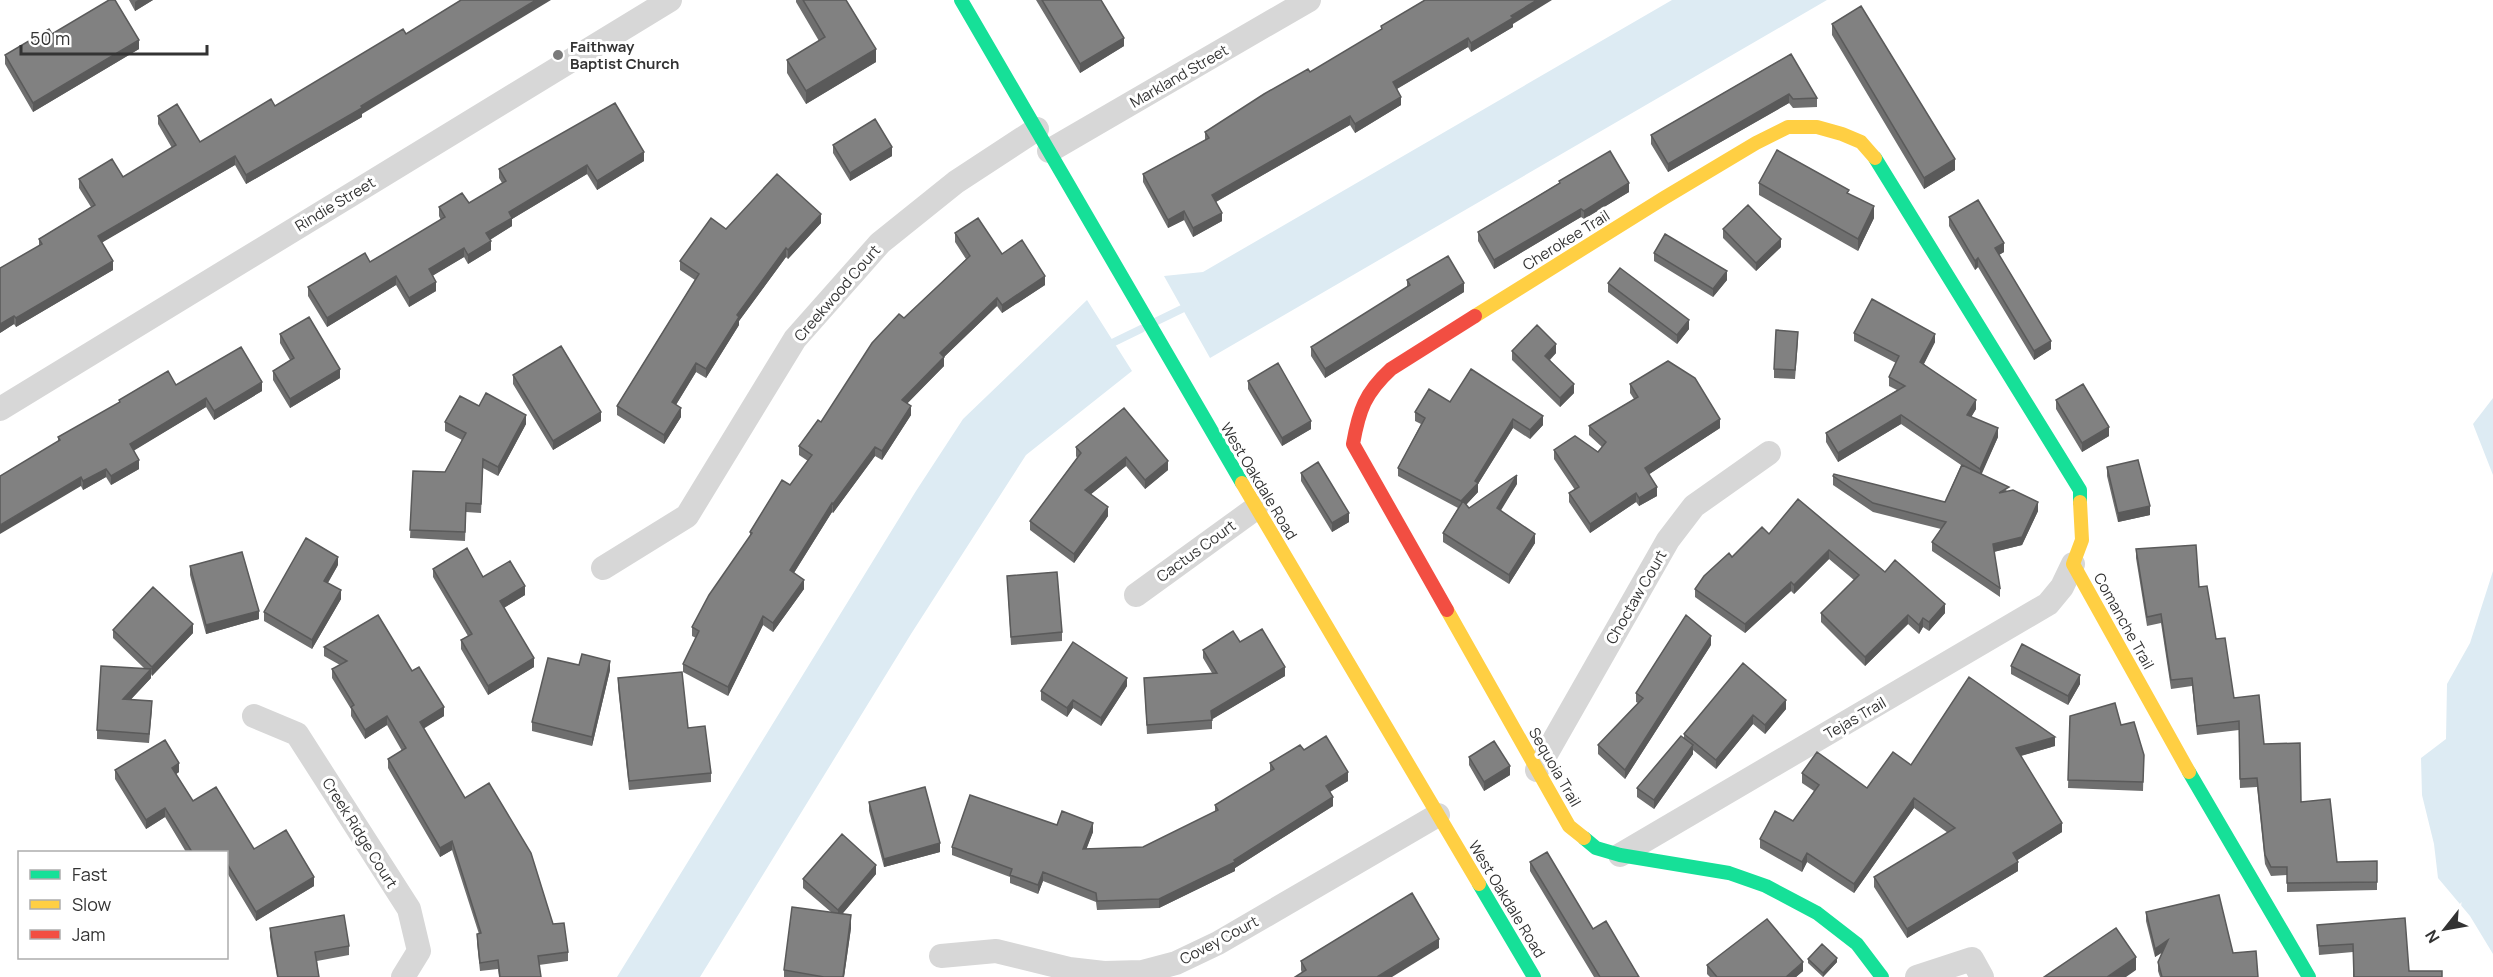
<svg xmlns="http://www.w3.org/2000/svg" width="2493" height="977" font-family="Manrope,sans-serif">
<rect width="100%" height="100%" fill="#fff"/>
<path fill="#ddebf3" d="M1672,0H1827L1210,358L1164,276L1203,272Z
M1087,300L1132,371L1026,455L911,634L700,977H617L916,491L963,419Z
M2493,398V475L2473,424Z
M2493,571V954L2470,916L2438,878L2434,844L2422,795L2421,758L2446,739L2447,684L2470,643Z"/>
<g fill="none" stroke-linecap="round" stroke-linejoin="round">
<path stroke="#ddebf3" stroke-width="8" d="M1155,322L1190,305
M1106,346L1141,329"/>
<path stroke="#d7d7d7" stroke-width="24" d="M1049,151L1309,0
M0,409L670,0
M603,568L687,516L795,339L880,243L956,182L1037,129
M1136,595L1256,508
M254,716L297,734L409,909L419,951L403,977
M1537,770L1668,540L1694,506L1769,453
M1620,855L2048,604L2062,587L2073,564
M941,956L996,951L1069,969L1104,973L1142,972L1176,963L1218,943L1438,815
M1917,977L1972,959L1982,977"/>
<path stroke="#16e098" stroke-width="14" d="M961,0L1242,483
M1875,158L2080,490V502
M2189,772L2309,977
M1584,838L1596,848L1620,855L1729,873L1766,886L1817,913L1857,944L1882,977
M1479,884L1534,977"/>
<path stroke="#ffcf43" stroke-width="14" d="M1475,316L1664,198L1756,143L1788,127H1817L1842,134L1861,142L1875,158
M1242,483L1479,884
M2080,502L2082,540L2073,564L2189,772
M1447,610L1569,826L1584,838"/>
<path stroke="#f24e42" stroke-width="14" d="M1447,610L1353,444C1359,410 1365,393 1391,369L1475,316"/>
</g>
<path fill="#6f6f6f" d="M129,0H153L135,11Z
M796,0H846L876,62L806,104L787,73V60L819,41L796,2Z
M1036,0H1101L1124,46L1080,73Z
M1513,24V27L1471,52L1468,47L1397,89L1401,105L1355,133L1350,125L1216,202L1222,221L1193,237L1184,220L1168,228L1143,182V174L1205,140V132L1310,72L1381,30V26Z
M1832,24L1955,170L1924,189L1832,35Z
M52,34L139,49L33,112L5,64V55Z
M1791,54L1817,98V107L1793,108L1789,103L1668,172L1651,144V135Z
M275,106L362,114V117L246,184L235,165L102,242L113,270L16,327L14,324L0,333L39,245V239L91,207L79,188V179L123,177L172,148L158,124V116L200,142Z
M833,145L892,156L850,181L833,153Z
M644,161L597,190L587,174L512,219V226L490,240L491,250L468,264L464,257L433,275L436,291L409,307L396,285L327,327L308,296V287L370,262L441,220L439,216V207L469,203L502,183L499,178V169Z
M1559,181L1629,192L1584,219L1581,217L1494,269L1478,241V232L1559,183Z
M1759,183L1849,194L1874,218L1858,251L1759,195Z
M1949,217L2004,252L1999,255L2051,349L2034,360L1978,267L1975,270L1949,226Z
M821,223L788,259L786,257L739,321V325L706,378L696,372L676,405L681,417L664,444L617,415V406L695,280L680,270V261L726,229Z
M1723,229L1781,247L1756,271L1723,238Z
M955,233L1002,254L1045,285L1002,313L997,306L944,357V366L907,403L911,415L882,460L875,456L833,513L832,512L794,573L804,589L773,632L763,625L728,696L683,672V664L696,638L692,636V627L750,536V532L790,485L808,461L799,455V446L821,422L904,318L966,259L955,242Z
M1654,253L1727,280L1713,297L1654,261Z
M1407,280L1464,292L1325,378L1311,356V347L1407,287Z
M1608,283L1689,329L1677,344L1608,292Z
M1854,333L1935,342L1924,364L1976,409L1971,417L1998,437L1981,474L2038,511L2022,545L1994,552L2000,588V597L1932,551V542L1941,529L1873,512L1833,485V476L1945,502L1961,465L1901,424L1838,462L1826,442V433L1897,390L1889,386V377L1896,363L1854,341Z
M280,334L340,378L290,408L273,380V371L290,360L280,343Z
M1798,341L1795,379L1774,378V369Z
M1512,351L1556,353L1550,360L1574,393L1560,407L1512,360Z
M513,375L601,421L553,450L513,384Z
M1248,381L1311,429L1282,446L1248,389Z
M1630,384L1720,428L1649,474L1657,496L1639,506L1636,502L1590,533L1569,502V493L1575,490L1554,459V450L1598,452L1602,447L1589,435V426L1634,399L1630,393Z
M176,385L262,391L214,420L206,407L134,450L139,469L111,485L106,477L83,490L58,441V437L119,403V400Z
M2056,400L2109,436L2082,452L2056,409Z
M1450,402L1543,425L1530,439L1513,428L1478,484V492L1466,505L1469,508L1517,484L1500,510L1535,543L1509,584L1443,542V533L1458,508L1398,476V468L1421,424L1415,421V412Z
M479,406L526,424L498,476L483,468L481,513L466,512L465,541L410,538L413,471L445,472L462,440L445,431V422Z
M1124,408L1168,470L1145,489L1126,466L1091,494L1108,516L1074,563L1030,530V521L1077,458L1076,456V447Z
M2107,467L2150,515L2118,522L2107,476Z
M1301,473L1349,522L1332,532L1301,481Z
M1798,499L1885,572L1945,613L1929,631L1923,627L1919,634L1908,624L1865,666L1821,622V613L1854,580L1829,559L1794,594L1791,591L1745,633L1695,597V589L1732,557L1769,534Z
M2136,549L2199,587L2216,639L2234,698L2301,802L2337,862L2377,861V890L2287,892V875L2271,876L2265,864L2257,787L2240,788L2239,730L2197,735L2192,686L2171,689L2161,623L2147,626L2136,558Z
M338,565L328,583L341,599L312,649L264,621V612Z
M190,566L259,619L206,634L190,575Z
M433,569L483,577L525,595L504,608L534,667L488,695L461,649V640L468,636L433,577Z
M1007,576L1062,632V641L1011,645Z
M113,630L193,633L152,676L151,674V678L131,699L152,710L149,743L97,739V730L145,669L113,638Z
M1240,642L1285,676L1212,719V729L1147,734L1144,678L1212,673L1203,658V650Z
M1711,645L1625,779L1598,754V745L1638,703L1636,702V693Z
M324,647L412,671L444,716L423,728L465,798L553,924L568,952V961L539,965L541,977H499L498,969L480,971L477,943V934H479L452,850L440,857L388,768V759L402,751L387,725L365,739L351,716V709L332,678V669L340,665L324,656Z
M1743,663L1786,709L1765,734L1753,724L1716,769L1693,750V754L1654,809L1637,797V788L1684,738V734Z
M579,665L610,670L592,746L532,731V722Z
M2011,666L2080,684L2068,705L2011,674Z
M618,678L688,728L711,773V782L629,790L618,687Z
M1127,686L1101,726L1073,708L1067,717L1041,700V691Z
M2070,716L2121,725L2144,755L2143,791L2068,788Z
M2055,746L2021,756L2062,832L2017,860L2018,871L1907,938L1874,887V877L1948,833L1914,808L1854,893L1807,862L1802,872L1760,848V839L1793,821L1814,791L1802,783V773L1867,788L1911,765Z
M1304,750L1348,781L1330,792L1333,806L1235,868V871L1159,908L1097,910L1096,902L1043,881L1038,894L1010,883V877L952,855V847L1057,825L1093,832L1086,849L1143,847L1215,812V805L1270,772V763Z
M1469,757L1510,775L1484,791L1469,765Z
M115,770L179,772L176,774L193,801L254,849L314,886L256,921L226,871V852H186L165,817L146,829L115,779Z
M869,802L940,852L884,867L869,811Z
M1530,862L1593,929L1639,977H1594L1530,871Z
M876,874L842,914L851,928L844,977H784V970L831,912L803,888V879Z
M2146,912L2233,953L2258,977H2160L2158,971V962L2162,952L2155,957L2146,921Z
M2317,925L2409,971L2353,977V952L2319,955Z
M270,928L349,946V955L317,961L319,977H277L270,937Z
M1439,948L1302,973L1301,970V961Z
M1808,959L1837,962L1823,977L1808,963Z
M1707,965L1803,971L1796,977H1710L1707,974Z"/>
<path fill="#5a5a5a" d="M138,0H153L135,11V2Z
M536,0H551L362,114V117L246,184V175Z
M1537,0H1552L1513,24V27L1471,52V43L1511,16Z
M1124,38V46L1080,73V64Z
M1468,38V47L1393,91V82Z
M139,40V49L33,112V103Z
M876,49V62L806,104V91Z
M1789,94V103L1668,172V164Z
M1401,97V105L1355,133V124Z
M1350,116V125L1212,204V195Z
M892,147V156L850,181V173Z
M644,152V161L597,190V181Z
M235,156V165L98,245V236Z
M1955,159V170L1924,189V178Z
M587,165V174L512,219V226L486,242V233L509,212Z
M1629,183V192L1584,219V211Z
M1874,206V218L1858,251V239Z
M1581,209V217L1494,269V260Z
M1184,211V220L1168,228V220Z
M1222,213V221L1193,237V228Z
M821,214V223L788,259V250Z
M1781,239V247L1756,271V263Z
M491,241V250L468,264V255Z
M2004,243V252L1995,257V248Z
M464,248V257L429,278V269Z
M786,248V257L739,321V325L706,378V369L737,315Z
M1978,258V267L1975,270V261Z
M113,261V270L16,327V318Z
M1727,271V280L1713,297V289Z
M396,276V285L327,327V318Z
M1045,276V285L1002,313V305Z
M436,282V291L409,307V298Z
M1464,283V292L1325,378V369Z
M997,298V306L944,357V366L902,409V400L940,353Z
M14,316V324L0,333V324Z
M1689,320V329L1677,344V335Z
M1935,334V342L1920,371V362Z
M2051,341V349L2034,360V351Z
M1556,344V353L1545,364V356Z
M696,363V372L672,411V402Z
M340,369V378L290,408V399Z
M262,382V391L214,420V411Z
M1574,384V393L1560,407V398Z
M206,398V407L130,453V444Z
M1976,400V409L1967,424V415Z
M911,406V415L882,460V451Z
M681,408V417L664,444V435Z
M601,412V421L553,450V441Z
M526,415V424L498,476V467Z
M1901,415V424L1838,462V453Z
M1543,416V425L1530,439V430Z
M1513,419V428L1478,484V492L1461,510V501Z
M1720,419V428L1645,477V468Z
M1311,421V429L1282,446V438Z
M2109,427V436L2082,452V443Z
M1998,428V437L1980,478V469Z
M875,447V456L833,513V504Z
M1126,457V466L1085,499V490Z
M139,460V469L111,485V476Z
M1168,461V470L1145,489V480Z
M106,469V477L83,490V481Z
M1517,475V484L1497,517V508Z
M81,477V486L0,534V525Z
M1657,487V496L1639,506V498Z
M1636,493V502L1590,533V524Z
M2038,502V511L2022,545L1993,552V544Z
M832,503V512L790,579V570Z
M2150,506V515L2118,522V513Z
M1108,507V516L1074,563V554Z
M1349,513V522L1332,532V523Z
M1535,534V543L1509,584V575Z
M1829,550V559L1794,594V585Z
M338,557V565L324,589V581Z
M804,580V589L773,632V623Z
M1791,582V591L1745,633V624Z
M525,586V595L500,610V601Z
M341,590V599L312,649V640Z
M1945,604V613L1929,631V622Z
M259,611V619L206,634V625Z
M1908,615V624L1865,666V657Z
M763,616V625L728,696V687Z
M1923,618V627L1919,634V625Z
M193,624V633L152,676V667Z
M1711,636V645L1625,779V770Z
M534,658V667L488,695V686Z
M610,661V670L592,746V737Z
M1285,667V676L1211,720V711Z
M151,669V678L123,708V699Z
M2080,675V684L2068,705V696Z
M1127,678V686L1101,726V718Z
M1073,700V708L1067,717V708Z
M1786,700V709L1765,734V725Z
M444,707V716L420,731V722Z
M1753,715V724L1716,769V760Z
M387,716V725L365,739V730Z
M2055,737V746L2016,757V748Z
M1693,745V754L1654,809V800Z
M179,763V772L172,777V768Z
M1510,766V775L1484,791V782Z
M1348,772V781L1326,794V786Z
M1333,797V806L1235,868V871L1159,908V899L1234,860Z
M1914,798V808L1854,893V884Z
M165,808V817L146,829V820Z
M1093,823V832L1083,858V849Z
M2062,823V832L2013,863V853Z
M452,841V850L440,857V848Z
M940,843V852L884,867V859Z
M1807,853V862L1802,872V862Z
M2018,862V871L1907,938V929Z
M876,865V874L838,919V910Z
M1043,872V881L1038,894V885Z
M314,877V886L256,921V912Z
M851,915V928L844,977H843Z
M1439,939V948L1392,977H1377Z
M2168,940V949L2155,957V949Z
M2136,957V970L2126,977H2107Z
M1837,958V962L1823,977V973Z
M1803,962V971L1796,977H1786Z"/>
<path fill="#818181" stroke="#5a5a5a" stroke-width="1.5" d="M109,0H115L139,40L33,103L5,55L49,29L52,34Z
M461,0H536L361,106L362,108L246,175L235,156L98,236L113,261L16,318L14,316L0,324V268L42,244L39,239L95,205L79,179L112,159L123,177L176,145L158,116L177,104L200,142L271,99L275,106L403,29L406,34Z
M803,0H846L876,49L806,91L787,60L825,37Z
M1042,0H1101L1124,38L1080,64Z
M1425,0H1537L1511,16L1513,18L1471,43L1468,38L1393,82L1401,97L1355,124L1350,116L1212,195L1222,213L1193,228L1184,211L1168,220L1143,174L1209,138L1205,132L1264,94L1308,69L1310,72L1382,29L1381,26Z
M1861,6L1955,159L1924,178L1832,24Z
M1791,54L1817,98L1793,99L1789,94L1668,164L1651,135Z
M615,103L644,152L597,181L587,165L509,212L512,218L486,233L491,241L468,255L464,248L429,269L436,282L409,298L396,276L327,318L308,287L365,253L370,262L445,217L439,207L462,193L469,203L506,181L499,169Z
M875,119L892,147L850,173L833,145Z
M1777,150L1849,190L1847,193L1874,206L1858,239L1759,183Z
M1610,151L1629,183L1584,211L1581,209L1494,260L1478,232L1560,183L1559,181Z
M777,174L821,214L788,250L786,248L737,315L739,317L706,369L696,363L672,402L681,408L664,435L617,406L699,274L680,261L711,218L726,229Z
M1978,200L2004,243L1995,248L2051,341L2034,351L1978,258L1975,261L1949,217Z
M1748,205L1781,239L1756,263L1723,229Z
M978,218L1002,254L1022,240L1045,276L1002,305L997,298L940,353L944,357L902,400L911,406L882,451L875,447L833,504L832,503L790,570L804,580L773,623L763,616L728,687L683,664L699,631L692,627L709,595L752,533L750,532L782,480L790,485L812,455L799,446L818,420L821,422L872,343L899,314L904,318L970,256L955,233Z
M1665,234L1727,271L1713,289L1654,253Z
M1448,256L1464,283L1325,369L1311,347L1410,285L1407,280Z
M1620,268L1689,320L1677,335L1608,283Z
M1872,299L1935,334L1920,362L1976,400L1967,415L1998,428L1980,469L1901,415L1838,453L1826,433L1905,386L1889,377L1899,356L1854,333Z
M309,317L340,369L290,399L273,371L294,358L280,334Z
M1537,325L1556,344L1545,356L1574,384L1560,398L1512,351Z
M1776,330L1798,332L1795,370L1774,369Z
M561,346L601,412L553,441L513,375Z
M241,347L262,382L214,411L206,398L130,444L139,460L111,476L106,469L83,481L81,477L0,525V476L60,440L58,437L120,402L119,400L168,371L176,385Z
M1668,361L1695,378L1720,419L1645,468L1657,487L1639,498L1636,493L1590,524L1569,493L1579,487L1554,450L1575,436L1598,452L1606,442L1589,426L1638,397L1630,384Z
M1278,363L1311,421L1282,438L1248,381Z
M1471,369L1543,416L1530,430L1513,419L1475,481L1478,483L1461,501L1398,468L1425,418L1415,412L1429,389L1450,402Z
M2083,384L2109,427L2082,443L2056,400Z
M486,393L526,415L498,467L483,459L481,504L466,503L465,532L410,530L413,471L445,472L466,433L445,422L460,396L479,406Z
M1124,408L1168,461L1145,480L1126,457L1085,490L1108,507L1074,554L1030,521L1081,453L1076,447Z
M2138,460L2150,506L2118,513L2107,467Z
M1318,462L1349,513L1332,523L1301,473Z
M1962,465L2009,487L1999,493L2013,490L2038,502L2022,537L1993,544L2000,588L1932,542L1946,522L1873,503L1833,476L1834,474L1945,502Z
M1517,475L1497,508L1535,534L1509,575L1443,533L1463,501L1469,508Z
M1798,499L1885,572L1895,560L1945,604L1929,622L1923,618L1919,625L1908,615L1865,657L1821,613L1859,575L1829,550L1794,585L1791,582L1745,624L1695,589L1704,576L1729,553L1732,557L1762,527L1769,534Z
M306,538L338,557L324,581L341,590L312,640L264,612Z
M2196,545L2199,587L2207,586L2216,639L2225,638L2234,698L2259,695L2264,744L2300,743L2301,802L2330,799L2337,862L2377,861V882L2287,883V867H2271L2265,855L2257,778L2240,779L2239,721L2197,726L2192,678L2171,680L2161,614L2147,617L2136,549Z
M467,548L483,577L510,561L525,586L500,601L534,658L488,686L461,640L472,634L433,569Z
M242,552L259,611L206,625L190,566Z
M1057,572L1062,632L1011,637L1007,576Z
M153,587L193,624L152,667L113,630Z
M378,615L412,671L419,667L444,707L420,722L465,798L489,783L531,853L553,924L564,923L568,952L538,956L541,977H500L498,960L480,963L477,934L481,933L452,841L440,848L388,759L406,748L387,716L365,730L351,707L354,705L332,669L347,661L324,647Z
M1686,615L1711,636L1625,770L1598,745L1643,698L1636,693Z
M1262,629L1285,667L1211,711L1212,720L1147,725L1144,678L1217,673L1203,650L1233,631L1240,642Z
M1073,642L1127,678L1101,718L1073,700L1067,708L1041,691Z
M2022,644L2080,675L2068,696L2011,666Z
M582,654L610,661L592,737L532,722L548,658L579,665Z
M1743,663L1786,700L1765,725L1753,715L1716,760L1684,734Z
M101,666L151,669L123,699L152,701L149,734L97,730Z
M682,672L688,728L705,726L711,773L629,781L618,678Z
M1969,677L2055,737L2016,748L2062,823L2013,853L2018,862L1907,929L1874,877L1955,828L1914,798L1854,884L1807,853L1802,862L1760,839L1775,811L1793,821L1819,785L1802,773L1817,752L1867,788L1893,752L1911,765Z
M2115,703L2121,725L2134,722L2144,755L2143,782L2068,780L2070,716Z
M1326,736L1348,772L1326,786L1333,797L1234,860L1235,862L1159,899L1097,901L1096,893L1043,872L1038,885L1010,875L1012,869L952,847L970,795L1057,825L1062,811L1093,823L1083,849L1143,847L1218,810L1215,805L1274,769L1270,763L1300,745L1304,750Z
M1681,736L1693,745L1654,800L1637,788Z
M165,740L179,763L172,768L193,801L216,787L254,849L286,830L314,877L256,912L226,862V852H192L165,808L146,820L115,770Z
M1494,741L1510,766L1484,782L1469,757Z
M925,787L940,843L884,859L869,802Z
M842,834L876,865L838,910L803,879Z
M1547,852L1593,929L1606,921L1639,977H1600L1530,862Z
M1412,893L1439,939L1377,977H1295L1306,970L1301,961Z
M2219,895L2233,953L2256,951L2258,977H2162L2158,962L2168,940L2155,949L2146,912Z
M792,907L851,915L843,977H824L784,970Z
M344,915L349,946L315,952L319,977H278L270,928Z
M2405,918L2409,971H2442V977H2354L2353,944L2319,946L2317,925Z
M1767,919L1803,962L1786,977H1717L1707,965Z
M2116,928L2136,957L2107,977H2044Z
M1822,944L1837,958L1823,973L1808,959Z"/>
<circle fill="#7a7a7a" stroke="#fff" stroke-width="2" cx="558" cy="55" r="6"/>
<g text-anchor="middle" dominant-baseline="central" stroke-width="6" stroke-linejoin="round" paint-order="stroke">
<g font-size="15" font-weight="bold" fill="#333" stroke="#fff" text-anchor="start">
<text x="570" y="46">Faithway<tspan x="570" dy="17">Baptist Church</tspan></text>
</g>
<g font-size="15" fill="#333" stroke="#fff">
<text transform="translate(1179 76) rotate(-30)">Markland Street</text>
<text transform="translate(335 204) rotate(-31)">Rindie Street</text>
<text transform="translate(1566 240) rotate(-32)">Cherokee Trail</text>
<text transform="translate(837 293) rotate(-49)">Creekwood Court</text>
<text transform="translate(1259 481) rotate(59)">West Oakdale Road</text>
<text transform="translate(1196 551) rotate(-36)">Cactus Court</text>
<text transform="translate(1636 597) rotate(-60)">Choctaw Court</text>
<text transform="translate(2124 621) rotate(61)">Comanche Trail</text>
<text transform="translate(1855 718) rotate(-30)">Tejas Trail</text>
<text transform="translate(1555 767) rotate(60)">Sequoia Trail</text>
<text transform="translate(360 833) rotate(58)">Creek Ridge Court</text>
<text transform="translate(1507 899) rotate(59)">West Oakdale Road</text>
<text transform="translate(1219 940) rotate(-28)">Covey Court</text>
</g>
</g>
<rect x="18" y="851" width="210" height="108" fill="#ffffff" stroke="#adadad" stroke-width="1.5"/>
<rect x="30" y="870" width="30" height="9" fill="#16e098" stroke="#adadad" stroke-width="1.5"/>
<text x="72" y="881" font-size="18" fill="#333333">Fast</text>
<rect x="30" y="900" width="30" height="9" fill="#ffcf43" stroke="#adadad" stroke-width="1.5"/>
<text x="72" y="911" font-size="18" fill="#333333">Slow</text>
<rect x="30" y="930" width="30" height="9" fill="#f24e42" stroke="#adadad" stroke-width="1.5"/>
<text x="72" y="941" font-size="18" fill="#333333">Jam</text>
<g transform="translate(2445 929) rotate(239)" stroke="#ffffff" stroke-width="4.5" paint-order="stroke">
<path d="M0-4.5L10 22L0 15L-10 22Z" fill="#333333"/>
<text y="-9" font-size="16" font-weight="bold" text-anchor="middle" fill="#333333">N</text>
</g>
<path d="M21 45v9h186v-9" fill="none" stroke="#333333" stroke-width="3"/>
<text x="30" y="45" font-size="18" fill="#333333" stroke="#ffffff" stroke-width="4.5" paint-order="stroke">50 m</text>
</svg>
